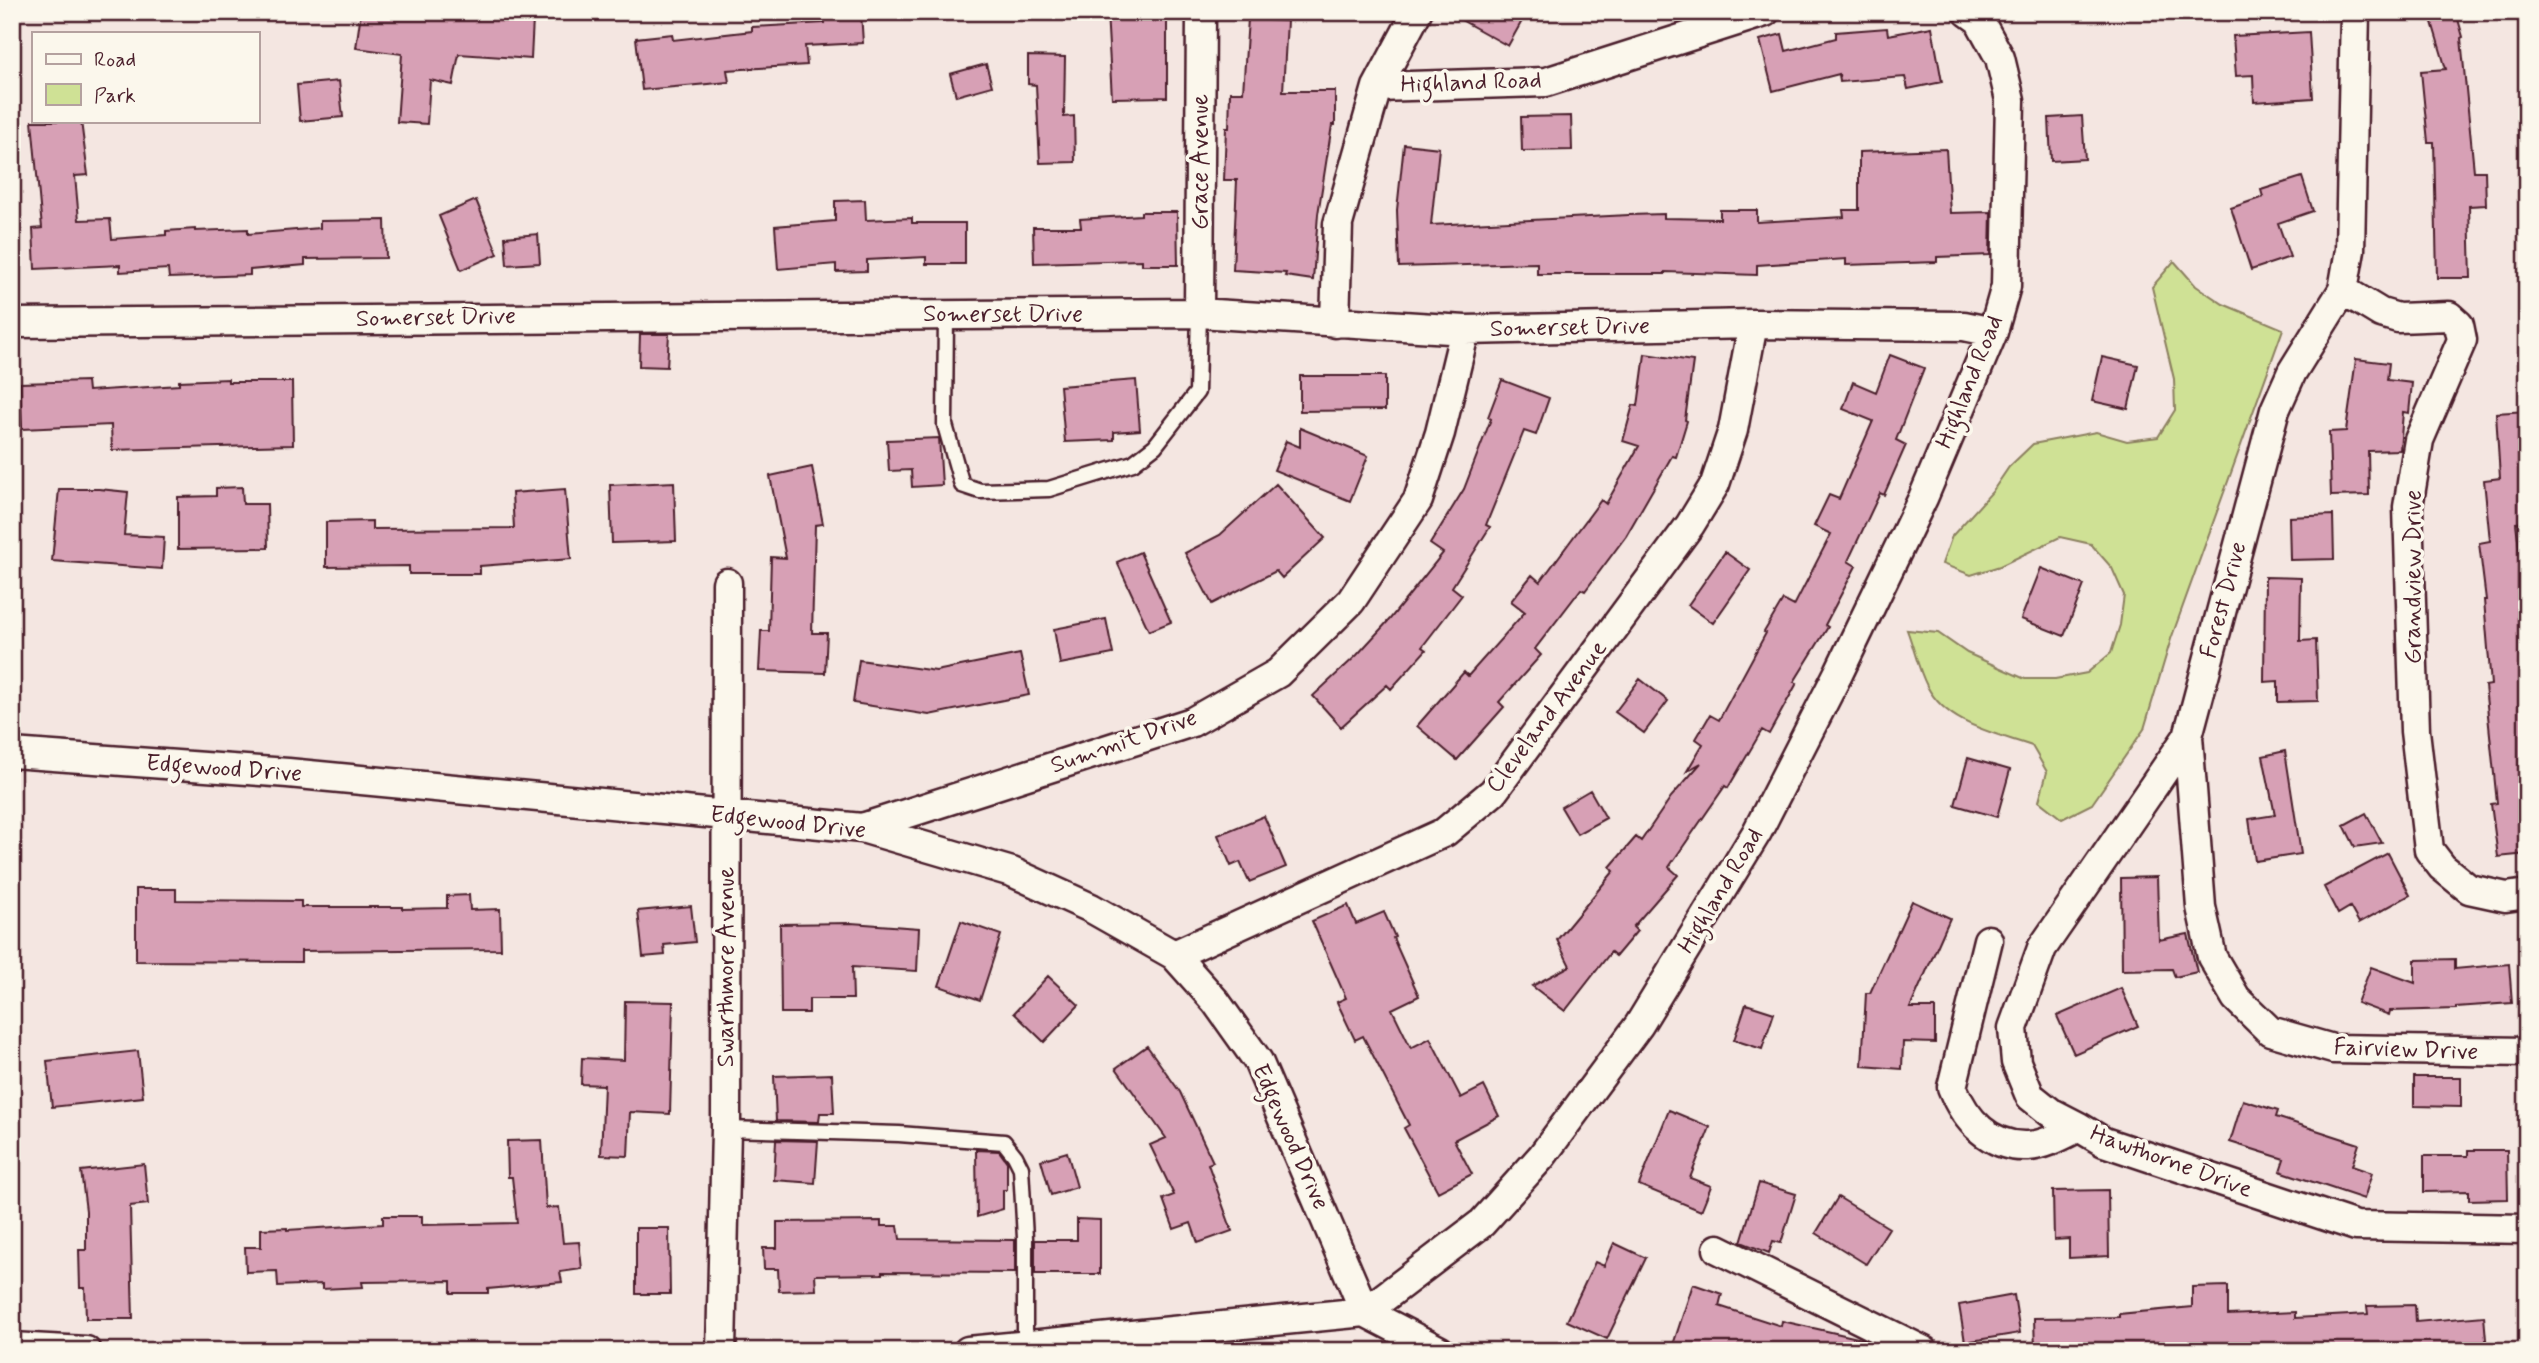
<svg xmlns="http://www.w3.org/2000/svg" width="2539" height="1363" font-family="Mynerve,sans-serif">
<rect width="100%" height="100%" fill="#f4e6e1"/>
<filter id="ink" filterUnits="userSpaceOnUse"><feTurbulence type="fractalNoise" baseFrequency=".0143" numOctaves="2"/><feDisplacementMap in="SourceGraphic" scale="14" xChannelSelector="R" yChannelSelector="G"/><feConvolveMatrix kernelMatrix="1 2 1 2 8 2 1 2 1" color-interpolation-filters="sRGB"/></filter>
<g filter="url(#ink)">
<path fill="#cfe195" stroke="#8c8060" stroke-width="2" d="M2174,261L2196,286L2223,304L2283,329L2171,639L2144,729L2092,804L2062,819L2039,801L2047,772L2032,746C1995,733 1947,725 1927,686C1918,669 1914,648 1907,630L1938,633L1967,653L2025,679H2055L2087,673L2111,653L2120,625L2124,595L2112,568L2091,544L2060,537L2000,566L1971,575L1942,564L1952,536L1992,492L2009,467L2033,444L2096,432L2127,441L2158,437L2175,410L2174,379L2152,287Z"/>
<path fill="#d7a0b5" stroke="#4a1f2b" stroke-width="2" d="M361,12H467L533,19L531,59L459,54L453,85L430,80L427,124L397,122L402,54L356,48Z
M824,12H861L863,43L805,46L807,65L727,70L729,82L642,90L636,38L672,34L673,40L752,31V27L825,23Z
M1107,12H1167V97L1112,98Z
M1447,12H1527L1508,46Z
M2429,12H2456L2463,37L2461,38L2474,171H2485L2486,205L2469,206L2471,278H2437L2434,142H2428L2421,71L2446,69Z
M1248,19L1287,21L1283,91H1335V125H1332L1318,214L1313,280L1285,276L1286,273L1233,270L1237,180H1224L1226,128H1229L1230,92H1243Z
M1932,27L1942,82L1908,89L1905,77L1840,82L1839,74L1773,91L1760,40L1782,34L1786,51L1836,38V32L1887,28L1888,35Z
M2309,32L2313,98L2254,102L2253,75L2236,76L2233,36Z
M1028,56L1065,57L1064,117L1074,116L1075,162L1040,163L1036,85L1028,84Z
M986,64L992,86L956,96L950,74Z
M339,81L343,117L300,121L297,85Z
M1571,116L1572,150L1522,151L1521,117Z
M2082,116L2085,159L2051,161L2049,118Z
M32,121H81L88,175L75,176L79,220L110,219L112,239L166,235V231L195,229V231L248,229V234L320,228V221L385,220L386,258L305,259V265L250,270V275L169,278L168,269L120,272V265L35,269L33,229L42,228Z
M1404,144L1439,148L1431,225L1629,215L1664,214V218L1720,219V210H1757V222L1844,217L1843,210H1859V152L1946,149L1950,213L1991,212L1990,255L1937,257V262L1846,265V259L1757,265V275L1665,272V274H1537V263L1399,267L1397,210Z
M2302,177L2313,211L2278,223L2290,257L2251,270L2231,208L2263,197L2261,190Z
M476,200L498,254L461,270L439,216Z
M865,200L866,220L912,218V223H965V264H926V257L867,260V271L836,272V264L778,269L775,226L835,221V201Z
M1141,212H1177L1178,265H1142V260L1034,263L1033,227H1081L1080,219L1141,215Z
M538,234L540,263L507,265L505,237Z
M640,334H669L667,367L639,366Z
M1645,354L1693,361L1685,420L1687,421L1676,457L1672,456L1626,536L1585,591L1581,589L1535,649L1541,655L1499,702L1504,707L1457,760L1417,726L1464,672L1468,676L1525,612L1511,601L1532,575L1540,582L1601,500L1606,504L1639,446L1623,441L1633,405L1638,406Z
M1890,355L1924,368L1896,440L1906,445L1884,495L1880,493L1848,561L1856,566L1825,625L1828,627L1794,682L1797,683L1769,734L1762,730L1728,788L1725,786L1669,867L1678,875L1633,927L1637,931L1616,956L1611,952L1565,1011L1532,986L1570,966L1557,940L1614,871L1610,867L1636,837L1641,841L1671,797L1701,763L1687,771L1703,744L1696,739L1710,715L1719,720L1766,633L1764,632L1783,600L1794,606L1831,534L1814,526L1829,495L1839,499L1873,421L1843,409L1853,382L1876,392Z
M2102,357L2138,365L2128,409L2092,401Z
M2356,359L2389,363L2387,380L2412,383L2409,413L2403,412L2400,450L2368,451L2369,495L2331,496L2329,432L2346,431Z
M1300,376H1385V410L1300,411Z
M228,379V382H292L293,445L112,450L111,425L22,429L20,383L87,381L88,391L179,385V381Z
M1136,380L1140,430L1114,432V440L1065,442L1060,386Z
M1502,380L1549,398L1536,435L1524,431L1486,525L1490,527L1452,587L1462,595L1422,647L1426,650L1391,689L1387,685L1341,727L1313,696L1357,655L1390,619L1443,553L1430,544L1464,489L1491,419L1488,417Z
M2527,411V522L2516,523L2525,597H2527V854L2498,857L2491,804L2497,803L2485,686L2491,685L2484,600H2486L2479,543L2490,541L2484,480L2500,478L2496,413Z
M1300,428L1368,456L1350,501L1274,470L1286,441L1300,447Z
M939,438L942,485L912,487L911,470L889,471L887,440Z
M812,467L823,524L815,525L812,633H827L825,673L759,671L761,631H769L771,557L786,558L770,476Z
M674,482L676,541L612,543L610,485Z
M1276,484L1325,538L1282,578L1276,571L1212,604L1185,553L1220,535Z
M242,487L243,504H267L268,548L178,549V497L216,496V488Z
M59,489H99L128,492L124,535L164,537L162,569L52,561Z
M565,489L571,559L480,566V574H409V566L326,567V522L372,521V529L514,528L512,493Z
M2333,515L2334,559L2290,560L2289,517Z
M1140,552L1171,622L1149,631L1117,562Z
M1725,552L1750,570L1713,623L1688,605Z
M2041,568L2084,585L2064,636L2021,619Z
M2265,577L2301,578L2300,641L2316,640L2318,701L2278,702V681L2264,682Z
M1106,619L1113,654L1060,664L1054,629Z
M1020,654L1029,695L929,715L853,703L859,660L936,671Z
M1640,679L1668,701L1644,733L1615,712Z
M2285,751L2301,854L2255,861L2249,819L2275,815L2263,756Z
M1968,758L2010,770L1997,817L1955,805Z
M1590,790L1606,818L1577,834L1561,807Z
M2366,813L2382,843L2355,847L2344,825Z
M1264,816L1286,867L1249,882L1240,862L1231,866L1218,835Z
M2388,853L2410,895L2359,923L2350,907L2338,914L2324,887Z
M2157,877L2159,940L2188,934L2197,972L2175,977L2172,969L2122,970L2121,878Z
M136,889H176V900L301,901V907H402V909L447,908V896L469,895L470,910L500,909L501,949L301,951V962L136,961Z
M1912,901L1950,918L1910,1008H1935V1043L1903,1042L1902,1069L1862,1066L1866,993H1870Z
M1348,905L1356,924L1384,912L1395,937L1393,938L1419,996L1392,1009L1411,1048L1430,1038L1461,1098L1484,1086L1499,1116L1454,1140L1472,1174L1438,1192L1404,1128L1409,1125L1363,1036L1355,1040L1337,1002L1346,998L1312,921Z
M691,906L695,942L664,945L665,955L643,957L638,911Z
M961,921L1001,935L980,1000L939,986Z
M851,923L919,928L917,971L852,967L853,999H809V1013H781L780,924Z
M2455,959V969L2509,964L2512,1003L2456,1007V1009L2390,1011L2389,1015L2357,1003L2371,967L2415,983V960Z
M1048,976L1079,1005L1044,1042L1014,1013Z
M2121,988L2138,1026L2074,1054L2057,1016Z
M625,1001L673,1002L670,1114L630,1112L628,1156L601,1155L604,1085L581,1084L582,1058L624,1060Z
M1746,1004L1774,1013L1762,1049L1734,1040Z
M1147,1046L1180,1092L1213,1162L1208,1164L1232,1231L1198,1243L1191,1223L1174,1229L1163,1199L1174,1195L1150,1145L1166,1138L1116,1068Z
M138,1051L143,1097L52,1107L47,1061Z
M832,1074L834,1113H820L819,1122L776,1121L774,1076Z
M2414,1077H2461V1107L2414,1106Z
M2243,1100L2278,1111L2276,1117L2359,1144L2352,1166L2372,1173L2364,1199L2280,1171L2284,1159L2230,1142Z
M1669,1110L1710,1127L1690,1178L1711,1186L1701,1211L1639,1185Z
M542,1140L546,1208L559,1207L563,1243L579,1242L582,1269L560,1272L562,1282L488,1289V1293H451V1281L362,1282L363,1287L322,1289V1284L278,1286L277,1271L246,1272L245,1247H261V1229L287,1228V1230L383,1224V1216H422V1225L517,1223L512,1177H508L507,1141Z
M776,1140L818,1141L815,1183L774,1180Z
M976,1150L999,1151L1007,1162V1190H1003V1209L977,1217Z
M2468,1150H2507L2508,1199L2469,1200V1191L2424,1192V1156H2468Z
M1067,1152L1077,1187L1051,1195L1041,1160Z
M144,1164L148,1204L130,1206L133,1319H86L85,1288H80L79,1250H86V1211L81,1171Z
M1759,1183L1796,1194L1781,1243L1773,1241L1769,1253L1741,1242Z
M2108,1190L2109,1256L2069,1258V1239L2054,1240L2053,1191Z
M1838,1197L1889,1228L1866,1264L1816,1233Z
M1077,1219L1100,1220V1274H1035V1240H1077Z
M881,1221V1226H898L900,1239L1015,1240V1273L882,1272V1274L815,1275L816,1290L779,1291L778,1269H764L763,1248H777V1222Z
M636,1228H669L670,1294H636Z
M1614,1243L1646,1258L1607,1339L1567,1321L1595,1262L1604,1266Z
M1693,1284L1722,1294L1719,1306L1781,1326L1782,1321L1862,1339L1872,1344L1871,1351H1671Z
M2228,1286V1315L2295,1312V1318L2368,1314L2367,1306L2415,1305L2416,1322L2484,1316L2487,1351H2369V1347L2316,1350V1343L2256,1347V1344L2179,1345V1351H2035L2034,1318L2119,1317V1314L2192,1307V1287Z
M2014,1295L2020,1333L1965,1342L1959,1305Z"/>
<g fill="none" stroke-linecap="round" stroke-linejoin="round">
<defs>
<path id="service" d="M946,314L945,425L962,485L980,491L1049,489L1133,463L1155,446L1197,392L1199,313
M726,1129L899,1134L1004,1142L1015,1156L1021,1168L1025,1238V1345"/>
<path id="minor" d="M1377,87L1546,82L1765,12
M2343,290L2381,313L2398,318L2449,316L2459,325L2462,340L2419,440L2408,507L2415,731L2429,850L2442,867L2469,889L2506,897L2527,894
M1199,313L1201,12
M12,323L1199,313L1465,330L1753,324L1964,326L1993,332
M1335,323L1338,224L1377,87L1417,12
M2188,736L2201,907L2212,957L2236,998L2270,1031L2333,1049L2527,1052
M12,753L288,773L862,828L1012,872L1091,908L1174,955L1216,1002L1258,1061L1365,1312L1440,1351
M862,828L1192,722L1278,673L1351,601L1418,500L1440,433L1465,330
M1988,940L1952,1087C1965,1120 1990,1148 2028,1146C2046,1145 2063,1135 2079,1127L2104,1142L2356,1226L2527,1229
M1174,955L1445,832L1493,792L1690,525L1715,484L1733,430L1753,324
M2079,1127L2050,1112L2030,1096L2016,1062L2013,1028L2042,948L2188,736L2275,410L2292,372L2343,290L2350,250L2355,12
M1718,1249L1924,1351
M12,1347L86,1351
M721,1351L726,1129L727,583
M968,1351L1365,1312L1482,1223L1542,1156L1639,1025L1757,832L1839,672L1923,498L1993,332L2006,286L2010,100L2000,58L1979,20L1968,12"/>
</defs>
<use href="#service" stroke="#4a1f2b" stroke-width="19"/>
<use href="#minor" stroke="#4a1f2b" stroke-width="33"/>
<use href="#service" stroke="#fbf7ec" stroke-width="14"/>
<use href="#minor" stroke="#fbf7ec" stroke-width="28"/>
</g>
</g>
<g text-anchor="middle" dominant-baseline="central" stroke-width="7" stroke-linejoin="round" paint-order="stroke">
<g font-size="24" fill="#4a1f2b" stroke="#fbf7ec">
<text transform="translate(1471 83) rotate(-2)">Highland Road</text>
<text transform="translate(1200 162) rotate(-90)">Grace Avenue</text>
<text x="1003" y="314">Somerset Drive</text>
<text transform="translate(436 318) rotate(-1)">Somerset Drive</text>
<text transform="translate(1570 328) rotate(-1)">Somerset Drive</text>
<text transform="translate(1970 382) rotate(-68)">Highland Road</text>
<text transform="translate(2413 577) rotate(-90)">Grandview Drive</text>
<text transform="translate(2224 600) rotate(-75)">Forest Drive</text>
<text transform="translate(1547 717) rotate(-53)">Cleveland Avenue</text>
<text transform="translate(1124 742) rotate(-19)">Summit Drive</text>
<text transform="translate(224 769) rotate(4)">Edgewood Drive</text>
<text transform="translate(788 823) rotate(6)">Edgewood Drive</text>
<text transform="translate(1721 891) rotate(-59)">Highland Road</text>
<text transform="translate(726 967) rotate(-90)">Swarthmore Avenue</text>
<text transform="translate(2406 1050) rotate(2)">Fairview Drive</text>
<text transform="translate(1290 1137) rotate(66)">Edgewood Drive</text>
<text transform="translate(2171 1162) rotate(20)">Hawthorne Drive</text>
</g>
</g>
<rect width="2539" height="1363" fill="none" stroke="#fbf7ec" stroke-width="42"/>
<rect x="21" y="21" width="2497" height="1321" fill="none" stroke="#4a1f2b" stroke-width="2.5" filter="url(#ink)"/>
<rect x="32" y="32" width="228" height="91" fill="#fbf7ec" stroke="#b4a19f" stroke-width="2"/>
<rect x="46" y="54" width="35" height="10" fill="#fbf7ec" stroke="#b4a19f" stroke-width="2"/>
<text x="94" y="66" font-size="21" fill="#4a1f2b">Road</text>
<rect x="46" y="84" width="35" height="21" fill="#cfe195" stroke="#b4a19f" stroke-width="2"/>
<text x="94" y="102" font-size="21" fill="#4a1f2b">Park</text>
</svg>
